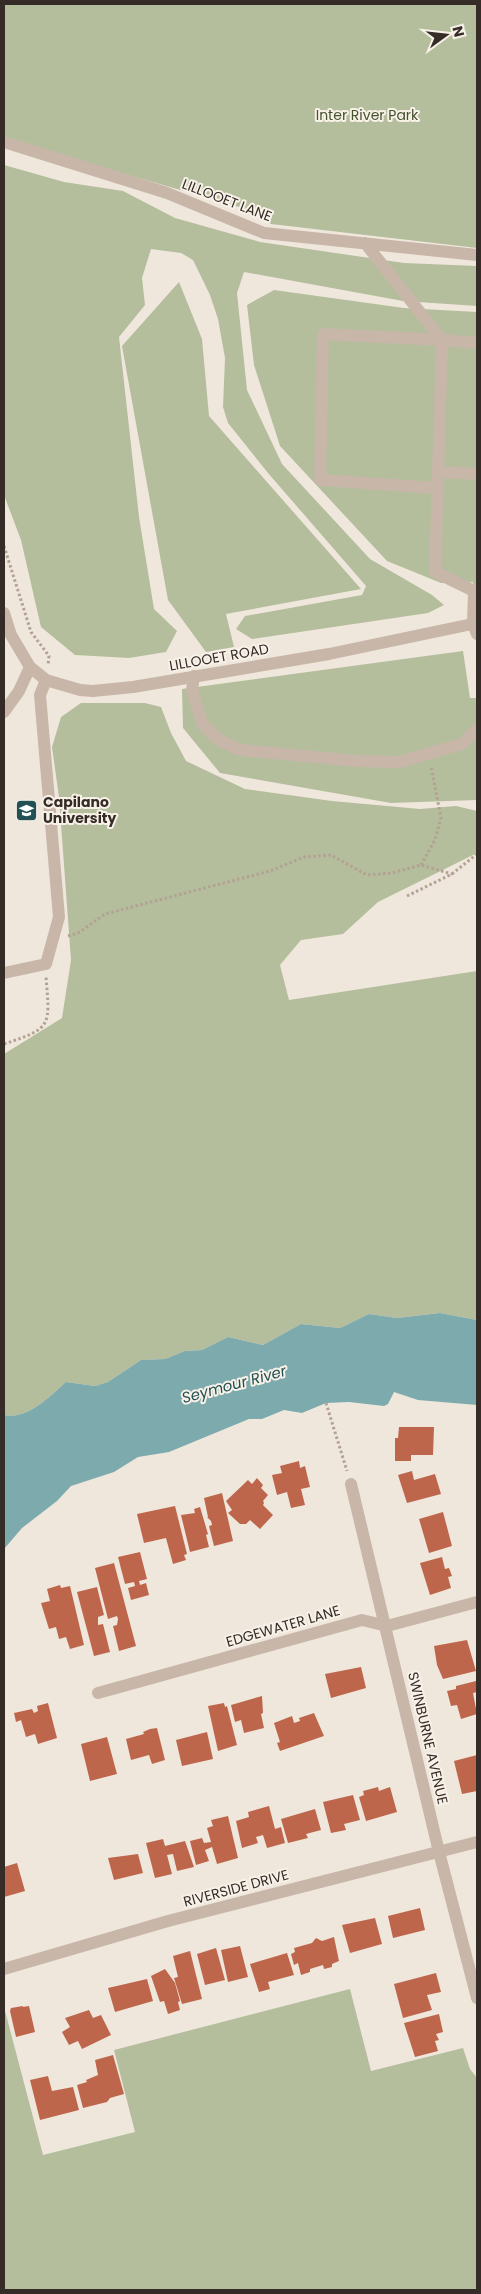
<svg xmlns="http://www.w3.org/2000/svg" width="481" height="2294" font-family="Poppins,sans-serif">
<rect width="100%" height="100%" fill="#f0e7dc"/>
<path fill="#b4be9d" d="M4,4H477V248L271,224L246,209L4,139Z
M4,165L64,182L123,191L175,218L260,242L404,263L477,266V306L403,301L244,272L237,293L247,390L282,464L370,559L432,595L444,605L428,613L252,639L236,629L245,616L362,595L366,586L268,473L228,423L223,407L225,358L218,319L210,295L193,260L181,253L151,249L142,278L145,305L119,337L139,517L154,609L177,631L166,652L129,658L75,655L41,627L21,540L4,495Z
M179,282L202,339L209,416L361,589L226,614L234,647L206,652L168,600L122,346Z
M274,290L404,308L477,312V600L475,601L473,582L441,583L387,561L280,446L254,365L247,305Z
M463,651L470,698H477V800L391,803L220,773L183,728L182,689Z
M81,703H145L161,707L171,733L186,761L245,789L332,801L420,809L456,806L477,811V853L378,902L343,934L301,940L280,965L289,1000L477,971V1320L440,1313L397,1318L369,1314L340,1328L301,1324L263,1345L228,1337L202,1350L185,1351L165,1359L141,1360L108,1382L95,1386L66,1382C49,1397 28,1420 4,1415V1054L62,1018L71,960L59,797L52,747L61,717Z
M350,1989L371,2071L463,2048L470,2069L477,2078V2290H4V2007L43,2155L135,2132L114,2050Z"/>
<path fill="#7daaac" d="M440,1313L477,1320V1405L418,1400L394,1392L388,1404L384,1406L349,1402L326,1403L302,1413L284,1410L262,1419H249L169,1452L138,1457L114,1472L71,1486L57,1501L22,1528L4,1549V1415C28,1420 49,1397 66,1382L95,1386L108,1382L141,1360L165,1359L185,1351L202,1350L228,1337L263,1345L301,1324L340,1328L369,1314L397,1318Z"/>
<path fill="#be664c" d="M399,1427H434L433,1455H411V1461H395V1438H398Z
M299,1461L300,1468L305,1466L310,1487L301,1489L305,1505L291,1508L287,1492L277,1495L272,1475L282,1473L280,1466Z
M412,1471L414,1480L435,1474L441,1494L407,1503L398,1475Z
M257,1478L263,1485L261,1488L268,1495L263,1501L264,1503L263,1505L273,1515L260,1529L250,1520L246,1524H240L228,1513L232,1510L226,1501L248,1480L252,1484Z
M222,1493L233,1541L214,1546L209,1526L212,1525L211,1521L207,1517H208L204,1498Z
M175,1506L187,1554L184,1555L186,1560L173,1564L166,1538L144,1543L137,1514Z
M200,1507L208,1534L206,1535L209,1547L190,1552L181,1515L195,1513L194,1509Z
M443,1512L452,1546L429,1553L419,1519Z
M140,1552L147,1579L139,1581L140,1585L146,1583L149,1595L131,1600L128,1588L135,1586L134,1582L125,1584L118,1557Z
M442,1557L445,1569L449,1568L452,1576L448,1577L451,1588L430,1595L420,1563Z
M114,1563L136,1646L119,1651L113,1626L117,1625L118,1619L117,1616L108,1619L95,1568Z
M60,1585L61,1588L70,1586L84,1645L70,1649L66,1637L59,1639L56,1627L49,1629L41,1603L50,1601L47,1589Z
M97,1587L104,1615L98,1617V1625L103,1624L110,1652L94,1656L77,1592Z
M467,1640L476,1671L443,1679L437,1665L434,1646Z
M361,1667L366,1688L331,1698L325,1674Z
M476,1681L477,1692L473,1693L477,1714L461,1719L457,1705L451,1706L447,1691L456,1689V1686Z
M262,1696L263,1713L261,1714L264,1728L244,1733L241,1720L235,1722L231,1705Z
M48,1703L57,1738L38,1744L35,1734L26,1737L21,1720L16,1722L14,1713L32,1709L34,1713L38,1711L37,1706Z
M224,1703L225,1707L227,1706L237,1745L218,1751L208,1706Z
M314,1713L324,1736L280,1751L277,1743L280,1742L274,1723L292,1716L294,1723L300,1721L299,1718Z
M157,1728L165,1760L152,1764L149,1755L131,1760L126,1739L144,1734L143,1732L150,1729Z
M207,1732L213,1759L182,1766L176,1740Z
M107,1737L117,1774L90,1781L81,1744Z
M477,1755V1791L462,1794L454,1761Z
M378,1787L379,1791L390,1787L397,1812L366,1821L359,1797L364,1795L363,1791Z
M353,1795L360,1820L344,1824L346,1830L331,1833L323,1802Z
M269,1806L275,1829L281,1827L285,1843L267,1848L263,1835L256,1837L258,1843L242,1848L236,1821L249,1817L248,1812Z
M315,1809L321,1830L306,1834L308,1838L288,1843L281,1819Z
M228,1816L238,1858L217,1864L212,1847L205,1850L209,1861L196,1865L190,1841L202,1838L204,1843L211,1842L207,1828L213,1826L211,1820Z
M163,1839L165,1846L185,1841L194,1867L177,1871L173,1854L167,1855L172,1874L155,1878L146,1843Z
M138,1854L143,1873L114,1880L108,1858Z
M17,1863L25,1891L4,1897V1867Z
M420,1908L425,1930L393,1938L388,1916Z
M375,1918L382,1944L350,1953L342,1925Z
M334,1937L339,1961L332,1964V1967L324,1969L323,1965L310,1969V1972L301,1975L298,1963L294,1965L291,1954L295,1952L294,1948L312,1943L316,1938L322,1941Z
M240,1946L248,1977L228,1982L221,1950Z
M216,1948L225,1980L205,1985L197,1954Z
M190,1951L202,1999L182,2004L174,1978L178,1977L173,1956Z
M287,1953L294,1975L268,1982L270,1989L259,1992L250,1964Z
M165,1969L175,1983L180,2001L178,2002L180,2010L168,2014L164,2001L160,2002L151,1976Z
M436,1973L441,1992L427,1995L432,2010L403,2018L394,1984Z
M147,1979L153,2001L115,2012L108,1988Z
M23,2006V2007L29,2006L35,2032L16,2037L10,2011L11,2008Z
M89,2010L93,2018L101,2015L111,2035L82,2049L78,2041L69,2045L62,2032L70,2027L65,2018Z
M439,2014L443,2032L436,2034L439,2040L435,2041L438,2051L415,2057L404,2023Z
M113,2055L124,2094L110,2098L107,2102L83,2108L77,2085L87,2082L86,2080L98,2075L95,2060Z
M48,2076L52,2091L73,2087L79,2110L40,2120L30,2080Z"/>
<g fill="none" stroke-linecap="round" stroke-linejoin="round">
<path stroke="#b3a193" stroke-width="3" stroke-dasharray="2.5 2.5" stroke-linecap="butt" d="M4,546L31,632L49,656L48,665
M421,865L435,840L441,818L431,766
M407,896L452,874L477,854
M68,936L78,933L105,914L270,871L304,857L331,855L367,875L392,873L421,865L452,874
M4,1044C52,1028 50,1027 46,977
M326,1403L347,1471"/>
<path stroke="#c8b6a9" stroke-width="12" d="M4,142L167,193L264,233L477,255
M365,243L442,340L323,334L320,480L437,488
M477,343L442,340L435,572L474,591L473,624L477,634
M438,472L477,474
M4,613L11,635L30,667L46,680L80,690L93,691L133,687L329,654L477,623
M194,676L192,690L202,723L219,740L241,750L357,761L399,762L462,744L477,729
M4,712L19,691L30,667
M4,973L46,964L59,917L40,695L46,680
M351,1484L439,1852L477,1998
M98,1693L362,1620L387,1626L477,1602
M4,1969L168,1921L477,1842"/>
</g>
<defs>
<symbol id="university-square" viewBox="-11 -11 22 22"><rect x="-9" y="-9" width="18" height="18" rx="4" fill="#215154" stroke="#f8f1e8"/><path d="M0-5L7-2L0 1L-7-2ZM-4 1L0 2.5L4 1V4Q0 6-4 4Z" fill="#fff"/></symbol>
</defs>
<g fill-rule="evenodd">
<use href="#university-square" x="14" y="798" width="25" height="25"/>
</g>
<g text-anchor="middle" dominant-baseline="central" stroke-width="4" stroke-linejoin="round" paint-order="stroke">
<g font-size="14" fill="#45522e" stroke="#f8f1e8">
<text x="367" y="115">Inter River Park</text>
</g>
<g font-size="14" fill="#352c28" stroke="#f8f1e8">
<text transform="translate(227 200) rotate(21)">LILLOOET LANE</text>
<text transform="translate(219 657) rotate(-10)">LILLOOET ROAD</text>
<text transform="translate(283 1626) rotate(-16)">EDGEWATER LANE</text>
<text transform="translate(428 1738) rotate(77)">SWINBURNE AVENUE</text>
<text transform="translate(236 1888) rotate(-15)">RIVERSIDE DRIVE</text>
</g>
<g font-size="14" font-weight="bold" fill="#352c28" stroke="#f8f1e8" text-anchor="start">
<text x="43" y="802">Capilano<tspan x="43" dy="16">University</tspan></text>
</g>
<g font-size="15" font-style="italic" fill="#215154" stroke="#f8f1e8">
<text transform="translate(234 1384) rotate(-15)">Seymour River</text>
</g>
</g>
<rect width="481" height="2294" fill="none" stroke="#352c28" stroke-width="10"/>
<g transform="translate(446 35) rotate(75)" stroke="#f8f1e8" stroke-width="4" paint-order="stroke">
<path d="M0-4L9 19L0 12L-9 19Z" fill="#352c28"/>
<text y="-8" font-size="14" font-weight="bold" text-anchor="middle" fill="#352c28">N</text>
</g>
</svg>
